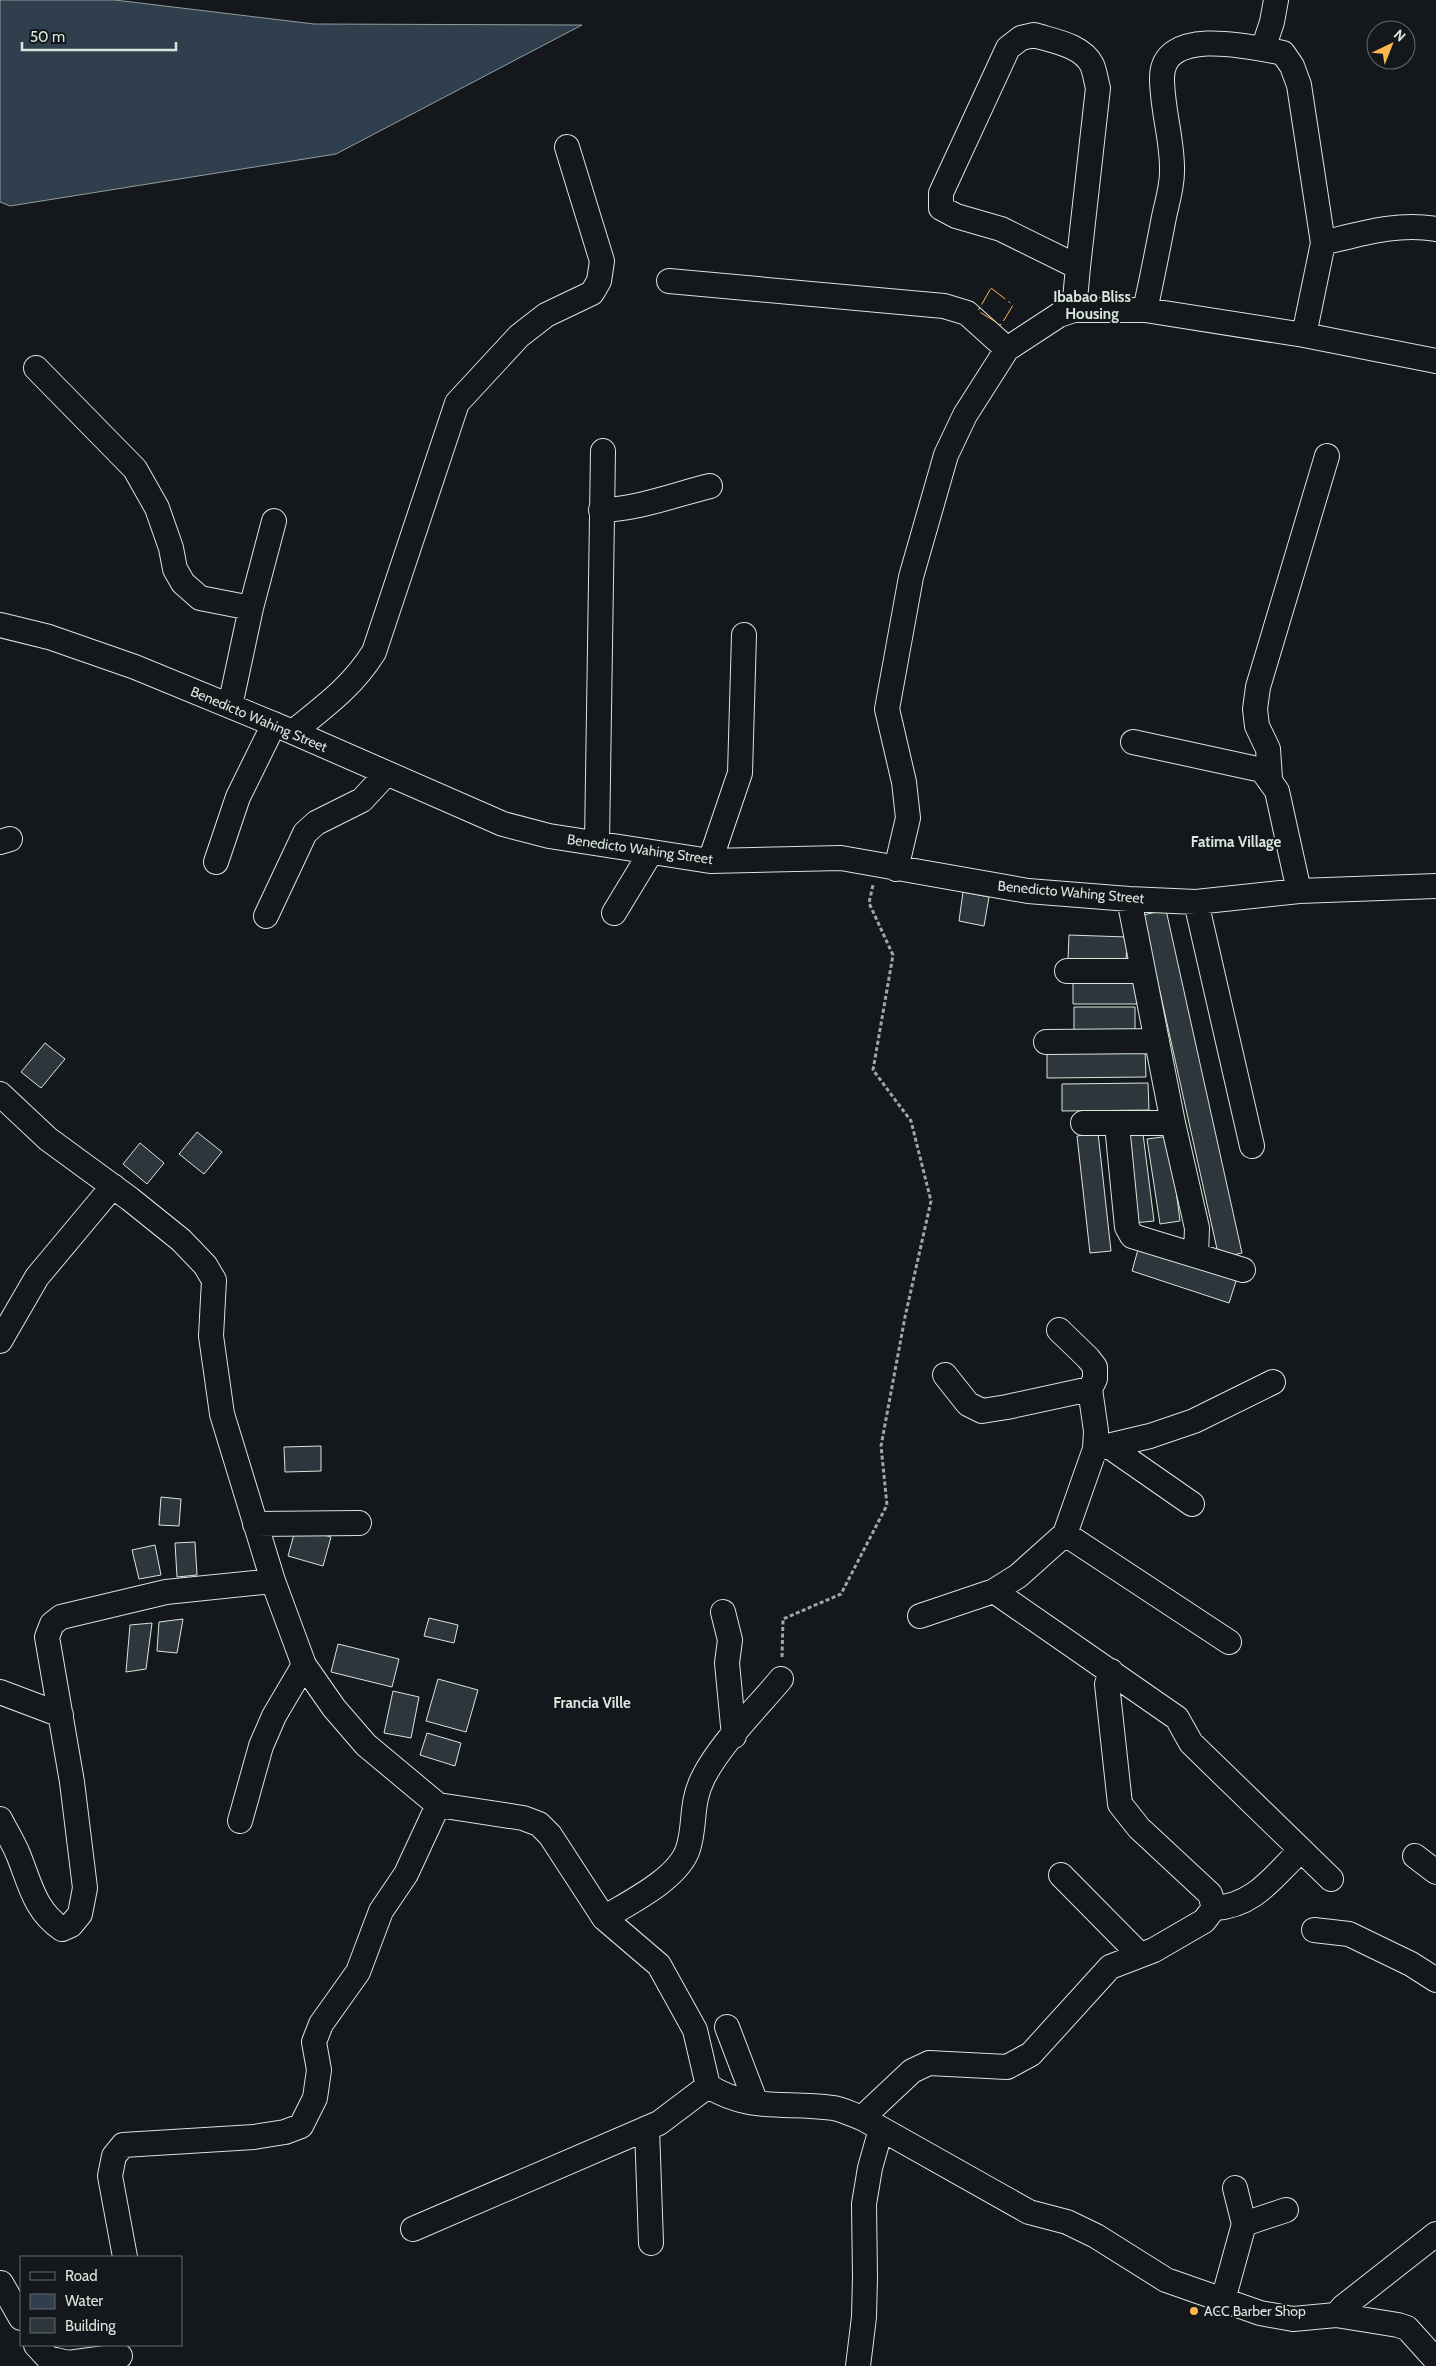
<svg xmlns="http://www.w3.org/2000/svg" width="1436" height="2366" font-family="Cabin,sans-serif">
<rect width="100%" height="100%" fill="#14181c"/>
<path fill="#2f3f4d" stroke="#939e99" d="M0,0H115L314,24L582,25L336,154L10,206L0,202Z"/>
<path fill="#2c363c" stroke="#d8e6dc" d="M963,892L989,897L984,926L959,921Z
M1166,910L1242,1253L1219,1258L1143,915Z
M1069,935L1127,937L1126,963L1068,960Z
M1073,981H1136L1137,1004H1073Z
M1074,1007H1135V1030H1074Z
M45,1043L65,1059L41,1088L21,1072Z
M1145,1049L1146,1077L1047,1078V1050Z
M1148,1083L1149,1110L1062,1111V1084Z
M197,1132L222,1152L204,1174L179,1154Z
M1098,1133L1111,1251L1090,1253L1077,1136Z
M1143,1134L1154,1221L1134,1223L1122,1136Z
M1169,1136L1180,1221L1160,1224L1147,1139Z
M140,1143L164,1163L147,1184L123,1164Z
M1139,1246L1237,1278L1229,1303L1132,1271Z
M321,1446V1471L285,1472L284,1447Z
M161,1497L181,1499L179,1526L159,1525Z
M296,1527L331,1537L323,1566L288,1556Z
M195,1542L197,1575L177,1577L175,1543Z
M155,1545L161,1575L139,1579L132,1550Z
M429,1618L458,1625L454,1643L424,1636Z
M183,1619L177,1653L157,1651L159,1622Z
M152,1623L146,1669L126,1672L130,1625Z
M338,1644L399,1659L392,1687L331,1672Z
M438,1679L478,1690L466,1732L426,1721Z
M393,1691L419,1697L411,1738L384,1733Z
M427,1733L461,1743L455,1766L420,1755Z"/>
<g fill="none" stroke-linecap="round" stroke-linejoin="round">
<defs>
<path id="minor" d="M1034,35C1053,41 1082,45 1092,65C1095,72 1096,81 1098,88L1078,267L1001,229L956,216L941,208V193L1008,48L1021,38Z
M1263,49L1272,22L1276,0
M1323,243C1360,234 1398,222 1436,229
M669,281L944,306L967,313L1007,349
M1074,310L1078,267
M1145,310C1152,279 1158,248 1164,217C1167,203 1172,187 1172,172C1173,141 1162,110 1162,78C1162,25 1253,47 1283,53L1292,66L1299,85L1323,243L1304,335
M36,368L135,469L157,508L171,548L175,569L183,583L200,598L251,608
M601,510C639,509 673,495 710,486
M0,625L49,637L135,667L293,732L503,824L549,836L710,861L841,858L1028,891L1129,899L1196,902L1299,891L1436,886
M230,706L251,608L274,521
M293,732C325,706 352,687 374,652L457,403L519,336L546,315L592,293L599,281L602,261L567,147
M1133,742L1262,770L1277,791L1299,891
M1270,778L1268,749L1257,726L1255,709L1258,687L1327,456
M0,842L10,839
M597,842L603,451
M710,861L740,773L744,635
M216,862L238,797L274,724
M896,869L908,818L904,782L887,709L911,577L946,455L965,415L1007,349L1059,315L1074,310H1145L1304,335L1436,361
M1129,899L1173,1123L1197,1228L1196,1254
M1196,902L1252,1146
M614,913L651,852
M266,916L305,833L316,823L362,800L386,774
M1067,971H1143
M1046,1042L1157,1041
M0,1094L48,1139L130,1199L181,1240L205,1265L214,1280L211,1336L222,1414L273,1581L304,1665L334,1708L366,1745L438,1805L523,1818L539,1824L550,1835L604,1918L659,1965L695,2030L708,2086C752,2113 786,2101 833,2108C842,2109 853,2115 862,2118L1029,2212L1067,2222L1096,2236L1166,2280L1260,2313L1293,2319L1336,2315L1398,2325L1407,2328L1436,2360
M1083,1123H1173
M1117,1125L1127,1227L1132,1236L1243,1270
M1059,1330L1088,1358L1095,1367V1379L1090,1389L1096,1431L1095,1449L1065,1534
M0,1341L37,1277L113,1186
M945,1375L968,1404L982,1411L1007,1407L1090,1389
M1110,1447L1192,1504
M1095,1449L1150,1436L1194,1421L1273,1382
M255,1524L359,1523
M994,1591L1177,1718L1191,1743L1331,1879
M723,1612L730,1640L727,1663L734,1736
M920,1616L994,1591L1018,1576L1065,1534L1229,1642
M1111,1671L1107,1684L1120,1804L1139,1828L1210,1894L1214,1908
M0,1692L61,1715
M0,1819C6,1831 13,1842 18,1854C30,1883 34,1910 62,1929L71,1925L80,1914L85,1888L72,1782L47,1637L52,1624L61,1617L166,1592L273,1581
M240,1821L261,1746L274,1716L304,1665
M1415,1856L1436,1872
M1061,1875L1139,1954
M604,1918C630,1902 678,1879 688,1849C696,1824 690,1804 703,1778C720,1744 756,1709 781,1679
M1314,1930L1349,1934L1411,1964L1436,1980
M727,2027L756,2103
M862,2118L912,2071L929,2063L1007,2067L1031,2054L1110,1967L1154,1950L1204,1921L1214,1908C1254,1906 1273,1877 1300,1851
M647,2128L651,2243
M1244,2224L1286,2210
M413,2229L659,2123L708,2086
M125,2257L110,2176L114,2156L123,2145L254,2137L285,2132L301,2126L315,2098L319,2070L314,2042L321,2024L358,1972L381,1911L406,1874L438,1805
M1,2283L21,2318
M1223,2300L1244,2224L1235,2188
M1336,2315L1343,2307L1436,2234
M36,2345L48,2358L68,2363L120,2356
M858,2366L864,2317L865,2277L864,2204L870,2168L881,2129"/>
</defs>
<use href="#minor" stroke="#d8e6dc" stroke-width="26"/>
<path stroke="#9da8a2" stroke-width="3" stroke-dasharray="4 2.5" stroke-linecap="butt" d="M782,1657L783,1619L841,1594L887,1505L881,1446L905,1317L931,1201L911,1121L873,1070L893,955L869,903L873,885"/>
<use href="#minor" stroke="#14181c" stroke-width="24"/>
<path stroke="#ffb74d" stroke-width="1" stroke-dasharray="18 4 2.5 4" stroke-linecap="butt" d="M991,288L1013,305L1001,325L978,311Z"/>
</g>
<circle fill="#ffb74d" stroke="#14181c" stroke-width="2" cx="1194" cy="2311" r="5"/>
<g text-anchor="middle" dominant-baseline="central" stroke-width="4" stroke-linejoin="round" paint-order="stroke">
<g font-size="14" fill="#d8e6dc" stroke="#14181c">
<text transform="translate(259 719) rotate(23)">Benedicto Wahing Street</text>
<text transform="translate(640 849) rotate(8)">Benedicto Wahing Street</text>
<text transform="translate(1071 892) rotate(5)">Benedicto Wahing Street</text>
</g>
<g font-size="14" fill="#d8e6dc" stroke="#14181c" text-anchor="start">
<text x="1204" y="2311">ACC Barber Shop</text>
</g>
<g font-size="15" font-weight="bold" fill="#d8e6dc" stroke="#14181c">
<text x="1092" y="297">Ibabao Bliss<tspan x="1092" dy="17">Housing</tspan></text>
<text x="1236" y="842">Fatima Village</text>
<text x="592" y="1703">Francia Ville</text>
</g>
</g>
<rect x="20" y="2256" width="162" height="90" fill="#14181c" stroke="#626a69"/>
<rect x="30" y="2272" width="25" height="8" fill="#14181c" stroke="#626a69"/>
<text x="65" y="2281" font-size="15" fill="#d8e6dc">Road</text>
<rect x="30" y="2294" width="25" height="15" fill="#2f3f4d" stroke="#626a69"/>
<text x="65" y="2306" font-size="15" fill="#d8e6dc">Water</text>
<rect x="30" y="2318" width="25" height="15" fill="#2c363c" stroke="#626a69"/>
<text x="65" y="2331" font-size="15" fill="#d8e6dc">Building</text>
<g transform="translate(1391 45) rotate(43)"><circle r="24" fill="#14181c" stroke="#626a69"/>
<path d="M0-4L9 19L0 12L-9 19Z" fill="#ffb74d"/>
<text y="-8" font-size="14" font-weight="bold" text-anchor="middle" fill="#d8e6dc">N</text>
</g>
<path d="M22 42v8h154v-8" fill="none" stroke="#d8e6dc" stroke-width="2.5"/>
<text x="30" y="42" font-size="15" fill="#d8e6dc" stroke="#14181c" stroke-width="4" paint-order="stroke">50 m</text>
</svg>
